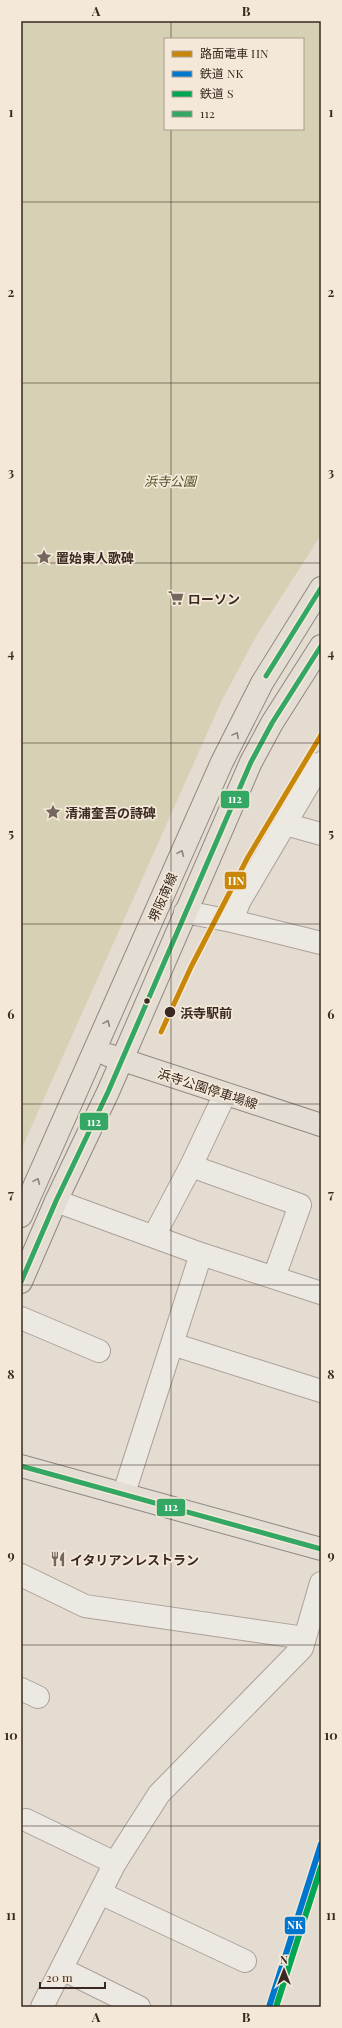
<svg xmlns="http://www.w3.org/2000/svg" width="342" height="2028" font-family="'Playfair Display','Noto Sans JP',serif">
<rect width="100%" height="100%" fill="#e4dbd1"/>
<path fill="#d6d1b4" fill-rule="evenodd" d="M21,21H321V535L257,635L222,700L21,1150ZM165,39H303V129H165Z"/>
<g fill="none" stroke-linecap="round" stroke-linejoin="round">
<defs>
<path id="minor" d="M285,824L321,834
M185,912L232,921L321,943
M232,921L239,902L321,763
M191,1166L300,1205L274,1277
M56,1201L201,1254L321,1293
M154,1236L191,1166L225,1094
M21,1318L99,1351
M172,1344L321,1391
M124,1493L201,1254
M21,1575L85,1606L305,1638
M21,1689L38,1697
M26,1820L115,1863
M100,1893L245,1961
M62,1969L139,2007
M42,2007L115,1863L159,1794L302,1648L321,1583"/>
<path id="major" d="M108,1055L321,1125
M21,1216L222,762L262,683L321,588
M21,1282L56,1201L108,1092L251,762L272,723L321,646
M21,1466L321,1549"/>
</defs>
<use href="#minor" stroke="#aaa199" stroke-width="24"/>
<use href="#major" stroke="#8f8780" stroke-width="24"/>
<use href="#minor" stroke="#ece8e2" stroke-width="22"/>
<use href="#major" stroke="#e4ddd4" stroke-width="22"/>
<defs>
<path id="bus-1" d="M266,676L321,588
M21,1282L56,1201L108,1092L251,762L272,723L321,646
M21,1466L321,1549"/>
</defs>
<use href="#bus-1" stroke="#f4e8d8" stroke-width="8"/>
<use href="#bus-1" stroke="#34a764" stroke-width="5"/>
<defs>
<path id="rail-1" d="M269,2007L321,1844"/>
<path id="rail-2" d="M276,2007L321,1867"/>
</defs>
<use href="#rail-1" stroke="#f4e8d8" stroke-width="9"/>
<use href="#rail-2" stroke="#f4e8d8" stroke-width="9"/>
<use href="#rail-1" stroke="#0077ce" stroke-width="6"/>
<use href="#rail-2" stroke="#00a651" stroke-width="6"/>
<defs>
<path id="tram-1" d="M161,1032L191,967L248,857L321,735"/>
</defs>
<use href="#tram-1" stroke="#f4e8d8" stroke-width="8"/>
<use href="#tram-1" stroke="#c88708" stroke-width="5"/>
</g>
<defs><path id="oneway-chevron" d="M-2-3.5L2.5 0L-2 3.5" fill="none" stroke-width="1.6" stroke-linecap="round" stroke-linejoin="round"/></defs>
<g stroke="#8e837a">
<use href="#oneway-chevron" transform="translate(236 735) rotate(-62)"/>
<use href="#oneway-chevron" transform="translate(181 853) rotate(-66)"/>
<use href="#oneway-chevron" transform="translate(107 1023) rotate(-66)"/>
<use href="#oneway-chevron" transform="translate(37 1181) rotate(-66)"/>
</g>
<path fill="none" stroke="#392921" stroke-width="1" stroke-opacity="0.55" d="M171,21V39M171,129V2007M21,202H321M21,383H321M21,563H321M21,743H321M21,924H321M21,1104H321M21,1285H321M21,1465H321M21,1645H321M21,1826H321"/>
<defs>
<symbol id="sight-bare" viewBox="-9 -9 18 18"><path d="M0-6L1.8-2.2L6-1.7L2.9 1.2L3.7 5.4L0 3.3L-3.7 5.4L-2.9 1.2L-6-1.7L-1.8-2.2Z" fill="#75675f" stroke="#f4e8d8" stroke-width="2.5" paint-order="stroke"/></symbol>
<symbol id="supermarket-bare" viewBox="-9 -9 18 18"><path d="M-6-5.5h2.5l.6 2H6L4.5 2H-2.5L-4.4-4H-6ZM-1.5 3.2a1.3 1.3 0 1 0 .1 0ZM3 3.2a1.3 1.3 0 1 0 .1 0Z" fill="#75675f" stroke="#f4e8d8" stroke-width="2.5" paint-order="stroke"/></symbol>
<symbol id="restaurant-bare" viewBox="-9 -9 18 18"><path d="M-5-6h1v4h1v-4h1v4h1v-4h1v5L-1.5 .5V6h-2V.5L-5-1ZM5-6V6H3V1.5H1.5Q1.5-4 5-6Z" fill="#75675f" stroke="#f4e8d8" stroke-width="2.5" paint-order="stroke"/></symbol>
</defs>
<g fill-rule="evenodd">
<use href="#sight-bare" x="33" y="546" width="22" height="22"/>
<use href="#supermarket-bare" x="165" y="587" width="22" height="22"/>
<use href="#sight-bare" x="42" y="801" width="22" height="22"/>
<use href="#restaurant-bare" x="47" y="1548" width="22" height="22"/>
</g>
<g fill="#392921" stroke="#f4e8d8" stroke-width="1.5">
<circle cx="147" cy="1001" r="3.5"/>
<circle cx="170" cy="1012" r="6"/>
</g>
<g text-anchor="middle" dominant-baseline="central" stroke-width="3.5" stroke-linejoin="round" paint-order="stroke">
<g font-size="13" font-style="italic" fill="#505429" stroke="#f4e8d8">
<text x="170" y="480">浜寺公園</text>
</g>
<g font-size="13" font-weight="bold" fill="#392921" stroke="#f4e8d8" text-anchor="start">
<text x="56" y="557">置始東人歌碑</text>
<text x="188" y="598">ローソン</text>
<text x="65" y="812">清浦奎吾の詩碑</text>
<text x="70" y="1559">イタリアンレストラン</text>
</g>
<g font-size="13" fill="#392921" stroke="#f4e8d8">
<text transform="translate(162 897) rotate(-66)">堺阪南線</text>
<text transform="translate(208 1088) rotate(18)">浜寺公園停車場線</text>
</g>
<g font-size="13" font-weight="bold" fill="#392921" stroke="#f4e8d8" text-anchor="start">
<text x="180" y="1012">浜寺駅前</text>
</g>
</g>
<g stroke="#f4e8d8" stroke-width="1.5">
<rect x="220" y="790" width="30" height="19" rx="4" fill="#34a764"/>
<rect x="224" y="871" width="23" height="19" rx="4" fill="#c88708"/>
<rect x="79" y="1112" width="30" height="19" rx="4" fill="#34a764"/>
<rect x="156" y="1498" width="30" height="19" rx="4" fill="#34a764"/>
<rect x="284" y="1916" width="22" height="19" rx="4" fill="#0077ce"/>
</g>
<g font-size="11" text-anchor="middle" font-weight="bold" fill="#fff">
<text x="235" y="803">112</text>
<text x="236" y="885">HN</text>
<text x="94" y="1126">112</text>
<text x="171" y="1511">112</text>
<text x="295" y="1929">NK</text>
</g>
<rect width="342" height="2028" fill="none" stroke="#f4e8d8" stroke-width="44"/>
<rect x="164" y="38" width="140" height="92" fill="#f4e8d8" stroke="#a99c8f"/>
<rect x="172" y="51" width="20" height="6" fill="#c88708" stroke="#a99c8f"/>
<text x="200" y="58" font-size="12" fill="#392921">路面電車 HN</text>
<rect x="172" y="71" width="20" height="6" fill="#0077ce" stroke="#a99c8f"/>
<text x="200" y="78" font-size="12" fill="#392921">鉄道 NK</text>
<rect x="172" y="91" width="20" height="6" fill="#00a651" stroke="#a99c8f"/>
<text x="200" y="98" font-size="12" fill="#392921">鉄道 S</text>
<rect x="172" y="111" width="20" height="6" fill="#34a764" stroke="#a99c8f"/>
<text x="200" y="118" font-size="12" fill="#392921">112</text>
<g transform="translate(284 1970)" stroke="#f4e8d8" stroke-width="3" paint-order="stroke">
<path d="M0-3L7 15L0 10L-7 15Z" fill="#392921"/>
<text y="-6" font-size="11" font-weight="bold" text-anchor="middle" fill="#392921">N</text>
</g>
<path d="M40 1982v6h65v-6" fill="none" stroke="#392921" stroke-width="2"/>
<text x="46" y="1982" font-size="12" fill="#392921" stroke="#f4e8d8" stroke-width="3" paint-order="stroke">20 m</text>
<rect x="22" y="22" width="298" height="1984" fill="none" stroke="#392921" stroke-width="1.5"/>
<g font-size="13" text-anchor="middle" font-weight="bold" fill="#392921">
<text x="96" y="16">A</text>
<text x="246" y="16">B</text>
<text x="11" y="117">1</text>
<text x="331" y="117">1</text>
<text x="11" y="297">2</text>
<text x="331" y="297">2</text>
<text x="11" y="477">3</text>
<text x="331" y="477">3</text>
<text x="11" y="658">4</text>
<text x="331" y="658">4</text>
<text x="11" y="838">5</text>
<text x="331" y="838">5</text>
<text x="11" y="1019">6</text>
<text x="331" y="1019">6</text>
<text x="11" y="1199">7</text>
<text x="331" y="1199">7</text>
<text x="11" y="1379">8</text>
<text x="331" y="1379">8</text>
<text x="11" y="1560">9</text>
<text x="331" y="1560">9</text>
<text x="11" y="1740">10</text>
<text x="331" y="1740">10</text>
<text x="11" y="1920">11</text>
<text x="331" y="1920">11</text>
<text x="96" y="2022">A</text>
<text x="246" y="2022">B</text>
</g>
</svg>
